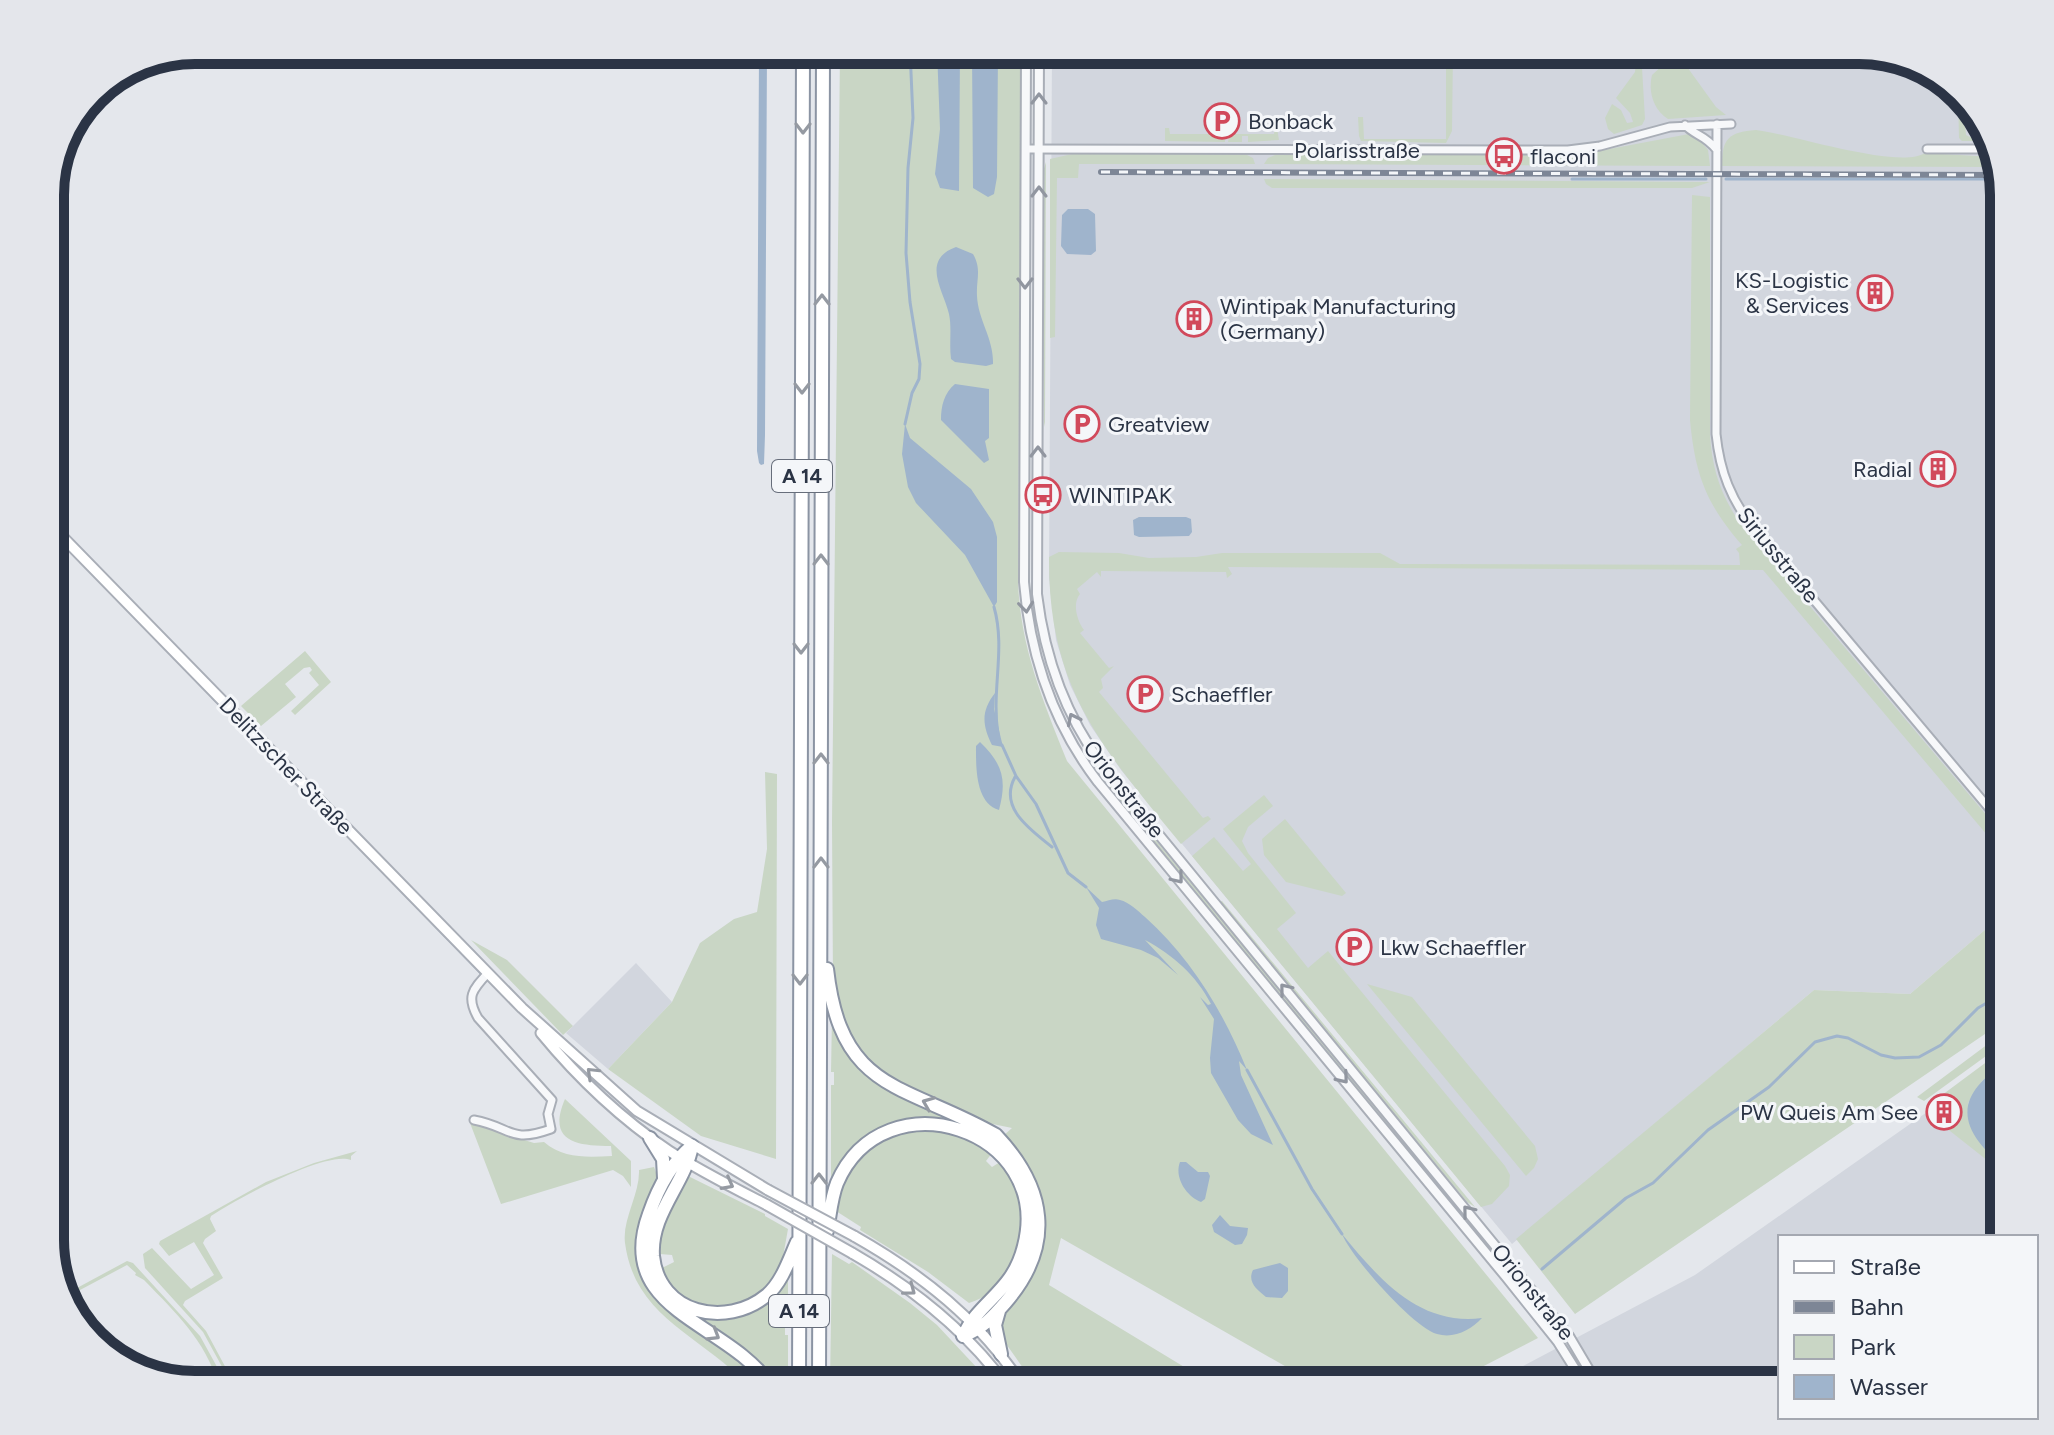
<svg xmlns="http://www.w3.org/2000/svg" width="2054" height="1435" font-family="Figtree,sans-serif">
<rect width="100%" height="100%" fill="#e4e7ec"/>
<path fill="#d2d6de" d="M1052,50H1859L1940,75L1985,123L2004,194V920L1993,923L1910,994L1814,990L1512,1244L1121,770L1090,725L1070,685L1056,640L1049,578Z
M636,963L672,1002L608,1069L566,1033Z
M2004,1058V1237H1780V1385H1487L1695,1275Z"/>
<path fill="#c9d6c5" d="M840,50H1021L1018,581C1020,646 1043,701 1067,761L1538,1338L1447,1385H1318L1061,1238L1049,1285L1214,1385H1035L1004,1341L1000,1322L1040,1237L1003,1136L1012,1128L983,1122L930,1098L873,1068L846,1033L833,985L832,823Z
M1446,50H1453L1452,131L1446,143L1361,141L1359,136L1358,117H1363L1364,139H1446Z
M1637,50H1641L1645,119L1642,125L1614,134L1608,129L1605,118L1612,104L1621,110L1627,123L1633,122L1630,113L1616,98L1635,72Z
M1685,64L1716,107L1726,115L1668,119C1653,110 1648,91 1652,75L1663,65Z
M1958,94L1963,100L1966,135L1970,137H1989L1990,141H1962L1959,138Z
M1165,128H1169L1170,134H1211L1212,128H1214L1215,134H1225V142L1165,141Z
M1231,128H1233L1234,134H1274L1275,128H1277L1279,140L1248,142V136H1242V142H1228Z
M1756,130C1791,134 1899,170 1925,153L1994,157L1997,167L1722,166C1722,139 1728,132 1756,130Z
M1689,134L1701,137L1699,139L1708,150L1710,166L1264,164L1268,158L1275,155H1492L1493,159H1516V155L1583,154Z
M1072,154H1245L1253,158L1255,164H1079L1078,178H1057L1055,337L1050,338V159Z
M1046,162L1045,422L1044,427L1043,172Z
M1264,179L1710,182L1692,188H1272L1266,184Z
M1692,195L1710,197V435C1712,470 1722,499 1743,527L2004,836V855L1763,570L1228,567L1232,574L1227,578L1226,572L1101,571V577L1097,572L1077,589L1080,594C1072,603 1077,621 1084,630L1080,633L1109,668L1114,666L1101,679L1103,688L1099,692L1203,818L1208,816L1211,819L1181,844C1102,747 1048,690 1049,557L1059,552L1119,553L1149,558L1196,557L1222,553H1380L1400,564L1740,565L1739,553L1736,549L1742,545C1706,504 1695,474 1690,420Z
M305,651L331,682L295,715L291,711L319,685L309,673L312,670L310,667L304,668L285,684L296,697L261,726L241,706Z
M765,772L777,774L776,1159L701,1136L608,1069L672,1002L700,943L734,919L757,912L767,849Z
M1110,785L1558,1328V1331H1555L1108,787Z
M1264,795L1273,806L1248,827L1242,841L1248,853L1296,913L1277,929L1308,968L1328,951L1505,1166L1510,1175L1509,1186L1492,1204L1481,1207L1192,856L1214,837L1243,871L1251,864L1223,829Z
M1285,819L1346,893L1342,896L1286,882L1264,855L1262,839Z
M1222,901L1475,1207L1467,1202L1220,902Z
M2004,920V1021L1575,1314L1516,1239L1814,990L1910,994L1993,923Z
M471,940L507,960L573,1026L563,1035Z
M1367,984L1412,997L1535,1146L1538,1159L1534,1168L1526,1176Z
M832,1016L849,1051L963,1125C881,1103 887,1147 831,1181V1085H834V1072H831Z
M2004,1032V1043L1924,1101L1917,1097Z
M2004,1049V1063L1982,1081L1968,1103L1987,1151L1993,1156L1992,1162L2004,1168L2002,1172L1931,1116L1928,1110L1934,1101Z
M565,1099L631,1161V1187L623,1176L613,1170L501,1204L470,1123L534,1143L544,1142C564,1159 587,1157 612,1156L611,1146C575,1146 547,1141 565,1099Z
M946,1128L992,1153L986,1161L992,1167L1000,1162C1008,1167 1010,1173 1014,1182C1017,1189 1022,1198 1023,1205C1026,1243 1008,1292 969,1303L928,1272L860,1230L861,1227L836,1211L841,1183L865,1149L908,1129Z
M357,1151L351,1156V1160C326,1150 235,1200 211,1216L210,1219L216,1231L205,1239L203,1243L223,1278L185,1301L183,1305L206,1331L235,1385H232L203,1332L145,1268L143,1254L152,1248L191,1289L214,1275L194,1242L169,1256L159,1244L160,1241L266,1182L314,1163Z
M654,1167L657,1175L656,1182L640,1229L639,1243L644,1273L726,1344L768,1385H747C702,1335 635,1319 625,1243C622,1219 640,1194 639,1170Z
M688,1176L765,1214V1216L788,1229L781,1268L764,1294L729,1309L704,1307L687,1300L671,1286L662,1268L674,1262L672,1255L660,1254L662,1226Z
M832,1254L849,1264L852,1262L910,1303L937,1325L993,1385H830Z
M127,1261L133,1263L200,1336L227,1385H219C204,1339 177,1314 144,1280L135,1275L136,1273L127,1265L65,1298L64,1295Z
M784,1280L788,1281V1323H785V1335H788V1385H776L749,1353L688,1311C735,1321 754,1320 784,1280Z"/>
<path fill="#9fb4cc" d="M759,50H767L765,435L764,464L761,465L759,463L757,451Z
M937,50H960L959,191L940,188L935,174L940,129Z
M972,50H998L997,177L994,194L988,197L973,188Z
M1068,209H1088L1095,214L1096,251L1091,255L1067,254L1061,246L1062,215Z
M956,247L973,254C982,270 976,279 977,296C978,320 994,339 993,364L986,366L955,362L951,359C949,344 952,328 949,314C944,291 920,260 956,247Z
M955,384L989,389V438L985,441L989,460L984,463L941,420C941,406 944,393 955,384Z
M905,424L910,438L971,489L993,522L997,537V602L994,607L965,555L916,503L908,487L902,454Z
M1139,517H1186L1191,519L1192,532L1189,536L1139,537L1134,535L1133,520Z
M995,693L994,709L1003,747L992,745C982,725 981,711 995,693Z
M980,742C1003,764 1007,780 999,810C975,803 976,766 976,746Z
M1086,887L1102,902C1108,901 1114,898 1120,900C1129,902 1138,911 1145,917C1191,958 1224,1013 1247,1070L1239,1061L1241,1075L1273,1145L1251,1134L1238,1120L1211,1073L1210,1058L1214,1019L1200,997L1208,1005L1211,1004C1196,975 1173,955 1145,940L1178,975L1158,958L1141,950L1101,939L1096,925L1099,908Z
M2004,1063V1159C1992,1158 1986,1151 1979,1142C1953,1107 1975,1084 2004,1063Z
M1180,1162H1186L1198,1172H1208L1210,1176L1205,1199L1201,1202C1186,1196 1174,1177 1180,1162Z
M1220,1215L1230,1226L1248,1228L1247,1235L1242,1244L1235,1245L1214,1232L1212,1225Z
M1342,1234C1379,1279 1419,1326 1482,1318C1471,1330 1454,1339 1437,1334C1414,1328 1351,1257 1342,1234Z
M1280,1263L1288,1268V1291L1282,1298L1266,1297C1257,1290 1247,1282 1253,1270Z"/>
<g fill="none" stroke-linecap="round" stroke-linejoin="round">
<path stroke="#9fb4cc" stroke-width="3" d="M466,50L471,55L476,56L481,50
M1572,179H1706
M1726,179H2000
M905,424L912,393L919,379L920,364L910,302L906,253L908,168L913,118L910,50
M994,607C1006,649 991,690 998,734
M213,698L236,721
M1002,745L1016,776L1036,804L1068,873L1086,887
M1015,777C998,808 1031,830 1052,847
M358,846L481,973
M1247,1070L1312,1189L1342,1234
M1542,1269L1626,1198L1653,1183L1708,1130L1769,1087L1815,1042L1837,1036L1848,1038L1881,1055L1895,1058L1919,1057L1941,1045L1978,1008L2004,993"/>
<defs>
<path id="minor" d="M1717,124L1716,434C1720,472 1731,500 1755,530L2004,826
M1685,125C1695,136 1704,134 1717,150
M1026,149L1568,150L1600,146L1670,127L1731,124
M1927,149H1992
M474,1120C512,1127 509,1144 551,1129L548,1114L552,1100L478,1018C466,997 472,990 488,973"/>
<path id="tertiary" d="M1026,50L1024,582C1030,656 1052,722 1098,782L1506,1277L1558,1342L1585,1385
M1039,50L1037,594C1045,660 1066,718 1106,770L1569,1336L1598,1385"/>
<path id="secondary" d="M50,524L522,1008L637,1111L768,1190
M541,1033C578,1078 620,1118 669,1151C700,1171 734,1188 767,1205
M854,1236C921,1274 980,1320 1022,1385
M852,1253C911,1287 966,1330 1006,1385"/>
<path id="motorway" d="M827,969C841,1094 905,1083 996,1135C1046,1188 1055,1245 1006,1302C993,1317 982,1329 963,1336
M650,1138L663,1159L664,1178
M692,1146C685,1184 650,1214 653,1256C659,1314 726,1329 767,1295C782,1282 789,1260 797,1242
M692,1146C671,1163 658,1188 649,1214C613,1312 729,1322 770,1385
M827,1231C830,1215 831,1198 837,1183C884,1074 1054,1129 1024,1246C1013,1292 980,1300 963,1336
M999,1311L995,1325L1001,1354
M799,1385L803,50
M819,1385L823,50"/>
</defs>
<use href="#minor" stroke="#a9aeb7" stroke-width="11"/>
<use href="#tertiary" stroke="#a9aeb7" stroke-width="12"/>
<use href="#secondary" stroke="#a9aeb7" stroke-width="13"/>
<use href="#motorway" stroke="#8b94a3" stroke-width="16"/>
<use href="#minor" stroke="#f7f8fa" stroke-width="7"/>
<use href="#tertiary" stroke="#f7f8fa" stroke-width="8"/>
<use href="#secondary" stroke="#fff" stroke-width="9"/>
<use href="#motorway" stroke="#fff" stroke-width="12"/>
<defs>
<path id="rail" d="M1101,172L1999,175"/>
</defs>
<use href="#rail" stroke="#7d8696" stroke-width="6"/>
<use href="#rail" stroke="#f4f6f9" stroke-width="3" stroke-dasharray="9" stroke-linecap="butt"/>
<defs>
<path id="secondary-bridge" d="M768,1190L854,1236
M767,1205L852,1253"/>
</defs>
<use href="#secondary-bridge" stroke="#a9aeb7" stroke-width="13" stroke-linecap="butt"/>
<use href="#secondary-bridge" stroke="#fff" stroke-width="9"/>
</g>
<defs><path id="oneway-chevron" d="M-2-3.5L2.5 0L-2 3.5" fill="none" stroke-width="1.6" stroke-linecap="round" stroke-linejoin="round" transform="scale(2)"/></defs>
<g stroke="#9196a0">
<use href="#oneway-chevron" transform="translate(1039 99) rotate(-90)"/>
<use href="#oneway-chevron" transform="translate(1039 192) rotate(-90)"/>
<use href="#oneway-chevron" transform="translate(1025 283) rotate(90)"/>
<use href="#oneway-chevron" transform="translate(1038 452) rotate(-90)"/>
<use href="#oneway-chevron" transform="translate(1026 607) rotate(84)"/>
<use href="#oneway-chevron" transform="translate(1073 719) rotate(-116)"/>
<use href="#oneway-chevron" transform="translate(1178 878) rotate(51)"/>
<use href="#oneway-chevron" transform="translate(1285 989) rotate(-129)"/>
<use href="#oneway-chevron" transform="translate(1343 1078) rotate(50)"/>
<use href="#oneway-chevron" transform="translate(1468 1211) rotate(-129)"/>
</g>
<g stroke="#959aa2">
<use href="#oneway-chevron" transform="translate(803 128) rotate(90)"/>
<use href="#oneway-chevron" transform="translate(822 300) rotate(-90)"/>
<use href="#oneway-chevron" transform="translate(802 388) rotate(90)"/>
<use href="#oneway-chevron" transform="translate(821 560) rotate(-90)"/>
<use href="#oneway-chevron" transform="translate(801 648) rotate(90)"/>
<use href="#oneway-chevron" transform="translate(821 759) rotate(-90)"/>
<use href="#oneway-chevron" transform="translate(821 863) rotate(-90)"/>
<use href="#oneway-chevron" transform="translate(800 979) rotate(90)"/>
<use href="#oneway-chevron" transform="translate(592 1073) rotate(-136)"/>
<use href="#oneway-chevron" transform="translate(928 1103) rotate(-158)"/>
<use href="#oneway-chevron" transform="translate(819 1179) rotate(-90)"/>
<use href="#oneway-chevron" transform="translate(728 1184) rotate(28)"/>
<use href="#oneway-chevron" transform="translate(910 1290) rotate(37)"/>
<use href="#oneway-chevron" transform="translate(714 1335) rotate(31)"/>
</g>
<defs>
<symbol id="parking-ring" viewBox="-11 -11 22 22"><circle r="9.5" fill="#f4f6f9" stroke="#d1495b" stroke-width="1.5"/><path d="M-3.5-5.5H1a3.5 3.5 0 0 1 0 7H-1V5.5H-3.5ZM-1-3.4V-.6H.8a1.4 1.4 0 0 0 0-2.8Z" fill="#d1495b"/></symbol>
<symbol id="bus-ring" viewBox="-11 -11 22 22"><circle r="9.5" fill="#f4f6f9" stroke="#d1495b" stroke-width="1.5"/><path d="M-5-6H5V4H4V6H2V4H-2V6H-4V4H-5ZM-3.5-4V0h7V-4ZM-3.5 1.2v1.5H-2V1.2ZM2 1.2v1.5H3.5V1.2Z" fill="#d1495b"/></symbol>
<symbol id="building-ring" viewBox="-11 -11 22 22"><circle r="9.5" fill="#f4f6f9" stroke="#d1495b" stroke-width="1.5"/><path d="M-4-6H4V6H1V3H-1V6H-4ZM-2.5-4.3h1.7v1.8h-1.7ZM.8-4.3h1.7v1.8H.8ZM-2.5-1h1.7V.8h-1.7ZM.8-1h1.7V.8H.8Z" fill="#d1495b"/></symbol>
</defs>
<g fill-rule="evenodd">
<use href="#parking-ring" x="1202" y="101" width="40" height="40"/>
<use href="#bus-ring" x="1484" y="136" width="40" height="40"/>
<use href="#building-ring" x="1855" y="273" width="40" height="40"/>
<use href="#building-ring" x="1174" y="299" width="40" height="40"/>
<use href="#parking-ring" x="1062" y="404" width="40" height="40"/>
<use href="#building-ring" x="1918" y="449" width="40" height="40"/>
<use href="#bus-ring" x="1023" y="475" width="40" height="40"/>
<use href="#parking-ring" x="1125" y="674" width="40" height="40"/>
<use href="#parking-ring" x="1334" y="927" width="40" height="40"/>
<use href="#building-ring" x="1924" y="1092" width="40" height="40"/>
</g>
<g text-anchor="middle" dominant-baseline="central" stroke-width="6" stroke-linejoin="round" paint-order="stroke">
<g fill="#f4f6f9" stroke="#676e7b" stroke-width="2">
<rect x="772" y="460" width="60" height="32" rx="6"/>
<rect x="769" y="1295" width="60" height="32" rx="6"/>
</g>
<g font-size="20" font-weight="bold" fill="#2b3445">
<text x="802" y="476">A 14</text>
<text x="799" y="1311">A 14</text>
</g>
<g font-size="22" fill="#2b3445" stroke="#f4f6f9" text-anchor="start">
<text x="1248" y="121">Bonback</text>
<text x="1530" y="156">flaconi</text>
<text x="1849" y="280" text-anchor="end">KS-Logistic<tspan x="1849" dy="25">&amp; Services</tspan></text>
<text x="1220" y="306">Wintipak Manufacturing<tspan x="1220" dy="25">(Germany)</tspan></text>
<text x="1108" y="424">Greatview</text>
<text x="1912" y="469" text-anchor="end">Radial</text>
<text x="1069" y="495">WINTIPAK</text>
<text x="1171" y="694">Schaeffler</text>
<text x="1380" y="947">Lkw Schaeffler</text>
<text x="1918" y="1112" text-anchor="end">PW Queis Am See</text>
</g>
<g font-size="22" fill="#2b3445" stroke="#f4f6f9">
<text x="1357" y="150">Polarisstraße</text>
<text transform="translate(1778 555) rotate(51)">Siriusstraße</text>
<text transform="translate(286 766) rotate(46)">Delitzscher Straße</text>
<text transform="translate(1124 789) rotate(52)">Orionstraße</text>
<text transform="translate(1533 1292) rotate(51)">Orionstraße</text>
</g>
</g>
<path d="M0 0H2054V1435H0ZM195 64H1859A131 131 0 0 1 1990 195V1240A131 131 0 0 1 1859 1371H195A131 131 0 0 1 64 1240V195A131 131 0 0 1 195 64Z" fill="#e4e6eb" fill-rule="evenodd"/>
<path fill="none" stroke="#2b3445" stroke-width="10" d="M195 64H1859A131 131 0 0 1 1990 195V1240A131 131 0 0 1 1859 1371H195A131 131 0 0 1 64 1240V195A131 131 0 0 1 195 64Z"/>
<rect x="1778" y="1235" width="260" height="184" fill="#f4f6f9" stroke="#a4a8b1" stroke-width="2"/>
<rect x="1794" y="1261" width="40" height="12" fill="#ffffff" stroke="#a4a8b1" stroke-width="2"/>
<text x="1850" y="1275" font-size="24" fill="#2b3445">Straße</text>
<rect x="1794" y="1301" width="40" height="12" fill="#7d8696" stroke="#a4a8b1" stroke-width="2"/>
<text x="1850" y="1315" font-size="24" fill="#2b3445">Bahn</text>
<rect x="1794" y="1335" width="40" height="24" fill="#c9d6c5" stroke="#a4a8b1" stroke-width="2"/>
<text x="1850" y="1355" font-size="24" fill="#2b3445">Park</text>
<rect x="1794" y="1375" width="40" height="24" fill="#9fb4cc" stroke="#a4a8b1" stroke-width="2"/>
<text x="1850" y="1395" font-size="24" fill="#2b3445">Wasser</text>
</svg>
